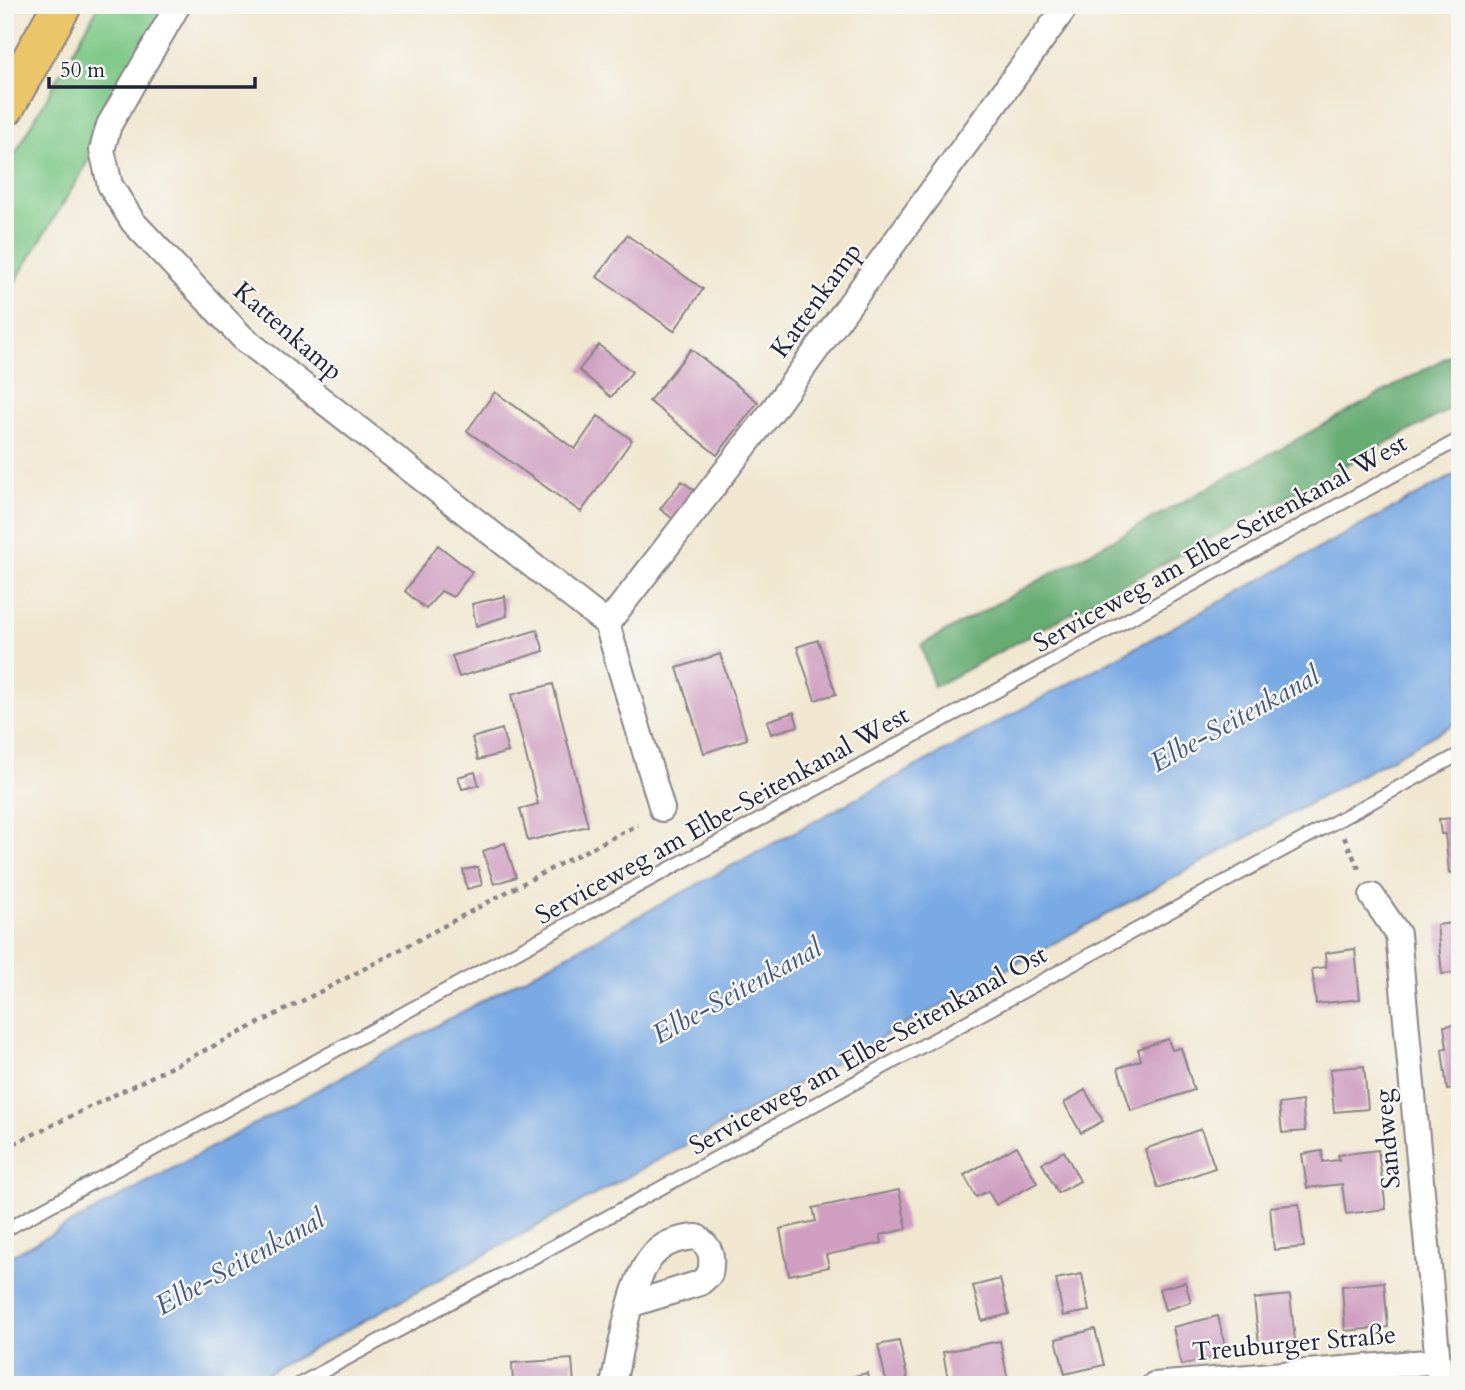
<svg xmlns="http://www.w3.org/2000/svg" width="1465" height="1390" font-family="Cardo,serif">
<rect width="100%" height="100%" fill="#f6f6f2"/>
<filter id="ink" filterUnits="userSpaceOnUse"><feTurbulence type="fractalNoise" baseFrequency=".0143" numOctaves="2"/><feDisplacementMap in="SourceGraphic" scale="14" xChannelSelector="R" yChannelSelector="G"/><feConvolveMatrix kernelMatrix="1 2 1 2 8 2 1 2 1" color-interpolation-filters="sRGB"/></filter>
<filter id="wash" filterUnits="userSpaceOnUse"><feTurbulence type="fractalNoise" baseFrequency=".00686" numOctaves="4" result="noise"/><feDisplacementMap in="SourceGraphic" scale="28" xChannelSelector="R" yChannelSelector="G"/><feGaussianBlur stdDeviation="1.57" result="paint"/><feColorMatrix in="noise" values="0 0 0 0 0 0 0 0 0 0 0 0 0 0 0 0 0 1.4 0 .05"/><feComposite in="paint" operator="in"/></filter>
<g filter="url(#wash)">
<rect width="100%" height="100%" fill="#f1e7d0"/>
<path fill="#7dc886" stroke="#507560" stroke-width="2" d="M99,5H167L80,176L5,298V172Z"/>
<path fill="#66ac73" stroke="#446757" stroke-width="2" d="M1460,350V404L934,687L921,645Z"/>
<path fill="#7aaae4" stroke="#4e6690" stroke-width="2" d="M1460,472V721L247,1385H5V1259Z"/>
<g id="blocks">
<path fill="#cf9ec1" d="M627,235L703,289L674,331L597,277Z
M599,345L632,372L611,397L579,370Z
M691,349L758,402L717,455L649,401Z
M495,392L575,449L598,416L632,440L581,512L467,431Z
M682,481L699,494L677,522L660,509Z
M438,545L472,572L453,597L441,591L426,609L405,591Z
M505,596L507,616L476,626L472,604Z
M537,630L544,651L459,677L452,656Z
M818,640L836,694L815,700L797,647Z
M720,654L747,739L704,753L677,668Z
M553,684L588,826L528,841L520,809L538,804L511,695Z
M794,712L798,726L771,734L767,721Z
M502,729L508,752L478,760L472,738Z
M475,772L479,785L462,789L458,777Z
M1460,818V872L1449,873L1445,834H1441L1439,819Z
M505,843L516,877L494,884L483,851Z
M478,867L482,885L467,889L463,870Z
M1460,922V972L1442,974L1437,925Z
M1355,949L1360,999L1316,1004L1312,969L1326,967L1325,953Z
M1460,1024V1088L1447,1090L1442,1049L1447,1048L1444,1026Z
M1168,1039L1172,1050L1181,1048L1194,1090L1131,1111L1118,1068L1141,1060L1138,1049Z
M1364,1066L1368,1109L1334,1112L1330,1069Z
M1085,1090L1103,1121L1081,1133L1064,1103Z
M1302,1101L1305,1131L1282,1133L1279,1104Z
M1201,1129L1215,1168L1158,1188L1145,1149Z
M1017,1146L1037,1183L996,1205L988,1191L976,1197L964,1175Z
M1378,1150L1386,1209L1346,1214L1342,1184L1307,1188L1302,1154L1322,1151L1323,1162L1339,1160L1338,1155Z
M1064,1151L1080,1181L1058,1193L1042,1163Z
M899,1190L907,1229L880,1235L882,1243L826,1255L829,1267L789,1275L780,1229L816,1221L813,1208Z
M1299,1204L1304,1247L1274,1250L1270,1207Z
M1082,1274L1089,1311L1063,1316L1056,1279Z
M1000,1279L1009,1314L982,1321L973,1286Z
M1185,1282L1191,1302L1165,1310L1159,1289Z
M1384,1282L1388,1327L1345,1331L1342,1286Z
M1290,1295L1295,1340L1259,1344L1254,1299Z
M1218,1316L1227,1355L1181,1365L1173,1327Z
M1095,1329L1104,1365L1065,1374L1056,1339Z
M899,1341L909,1385H887L878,1345Z
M1000,1341L1008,1380L983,1385H949L943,1352Z
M572,1359L574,1385H513L512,1363Z
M867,1373L869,1385H822V1384Z"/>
</g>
</g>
<g filter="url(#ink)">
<use href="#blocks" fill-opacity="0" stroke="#8a8486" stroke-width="2"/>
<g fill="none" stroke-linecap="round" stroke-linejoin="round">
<defs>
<path id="service" d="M5,1230L1460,439
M298,1385L1460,754"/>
<path id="minor" d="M178,5L109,125L102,150L110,185L133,222L243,338L607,624L662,809
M607,624L772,411L1067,5
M1372,896L1398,934L1440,1385
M613,1385C621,1349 629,1282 653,1255C664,1242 681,1238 697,1237C712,1248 713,1256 710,1274L700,1283L632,1304
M1154,1385L1438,1361"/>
<path id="trunk" d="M5,107L62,5"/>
</defs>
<use href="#service" stroke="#8a8486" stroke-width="16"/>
<use href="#minor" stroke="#8a8486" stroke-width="28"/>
<use href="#trunk" stroke="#8a8486" stroke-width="42"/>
<path stroke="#8a8486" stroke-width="4.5" stroke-dasharray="5 5" stroke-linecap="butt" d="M1344,837L1361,873
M5,1148C136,1085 266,1021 394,953C475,909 555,865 638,825"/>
<use href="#service" stroke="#fff" stroke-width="12"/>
<use href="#minor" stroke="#fff" stroke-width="24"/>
<use href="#trunk" stroke="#ebc669" stroke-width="38"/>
</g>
</g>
<g text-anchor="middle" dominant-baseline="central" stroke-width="5" stroke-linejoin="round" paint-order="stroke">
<g font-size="26" fill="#22223b" stroke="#f6f6f2">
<text transform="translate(816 300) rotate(-54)">Kattenkamp</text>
<text transform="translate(288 331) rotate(41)">Kattenkamp</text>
<text transform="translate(1220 543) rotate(-29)">Serviceweg am Elbe-Seitenkanal West</text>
<text transform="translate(722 815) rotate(-29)">Serviceweg am Elbe-Seitenkanal West</text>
<text transform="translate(868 1050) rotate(-29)">Serviceweg am Elbe-Seitenkanal Ost</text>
<text transform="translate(1387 1139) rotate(-95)">Sandweg</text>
<text transform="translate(1294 1343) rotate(-5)">Treuburger Straße</text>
</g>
<g font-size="28" font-style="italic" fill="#45587f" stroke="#f6f6f2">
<text transform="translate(1235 719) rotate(-29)">Elbe-Seitenkanal</text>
<text transform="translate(737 991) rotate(-29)">Elbe-Seitenkanal</text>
<text transform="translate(240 1262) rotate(-29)">Elbe-Seitenkanal</text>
</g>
</g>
<rect width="1465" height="1390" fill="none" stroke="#f6f6f2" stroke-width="28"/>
<path d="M49 77v10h206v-10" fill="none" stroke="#22223b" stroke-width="3.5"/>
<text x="60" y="77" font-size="21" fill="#22223b" stroke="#f6f6f2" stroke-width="5" paint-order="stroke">50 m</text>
</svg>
